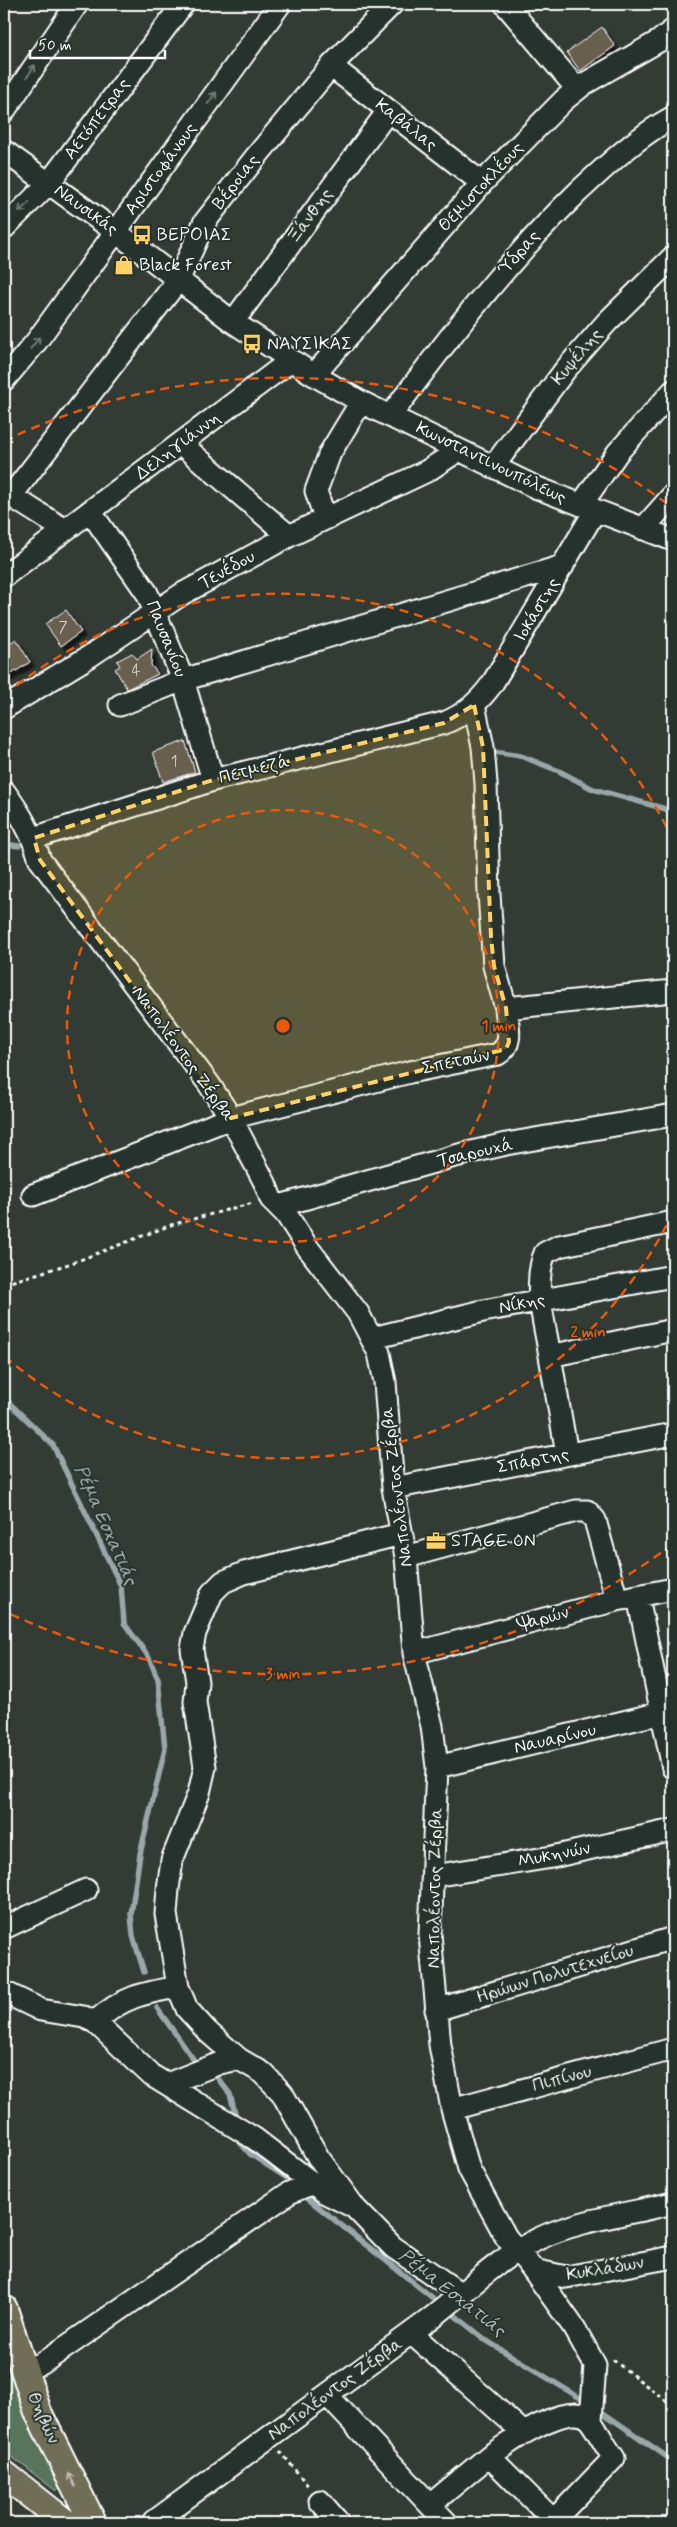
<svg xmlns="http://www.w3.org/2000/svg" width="677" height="2527" font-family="Mynerve,sans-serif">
<defs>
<filter id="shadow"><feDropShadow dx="4.5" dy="4.5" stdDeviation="1" flood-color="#0009"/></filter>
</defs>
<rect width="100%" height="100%" fill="#333c34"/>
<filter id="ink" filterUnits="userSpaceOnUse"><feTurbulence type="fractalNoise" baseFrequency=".02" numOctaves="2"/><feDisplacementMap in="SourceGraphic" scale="10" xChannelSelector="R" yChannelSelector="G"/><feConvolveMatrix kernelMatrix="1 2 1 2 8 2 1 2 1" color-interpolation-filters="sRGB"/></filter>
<g filter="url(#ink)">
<path fill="#59755b" stroke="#acbaad" d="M4,2359L24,2408L63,2485L56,2491L4,2451Z"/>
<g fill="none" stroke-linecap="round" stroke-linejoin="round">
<path stroke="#99a7ab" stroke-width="5.5" d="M493,752L521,756L559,771L593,789L673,811
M4,844L19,846
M4,1398L53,1445L121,1586L124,1623L148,1656L158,1679L165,1749L140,1854L131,1914L133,1936L144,1972
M157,2008L196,2063
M216,2076L230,2094L237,2121
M236,2138L250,2154L293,2182
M307,2198L487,2341L585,2401
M599,2410L673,2461"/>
</g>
<path fill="#675e50" stroke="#fff" filter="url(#shadow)" d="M602,27L615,46L580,71L567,52Z
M66,610L81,632L61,646L45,624Z
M16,639L30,662L4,679V647Z
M152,649L151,665L158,674L127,689L115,669L120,666L117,661L132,653L137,659Z
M185,741L195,772L163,782L153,752Z"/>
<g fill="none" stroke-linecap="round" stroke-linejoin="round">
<defs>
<path id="minor" d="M505,4L577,89
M331,66L482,183
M4,111L77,4
M4,151L115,231L233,322L314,375L361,402L535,487L673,540
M4,228L49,183L183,4
M233,322L388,111
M314,375L482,183L564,100L584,84L659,41L673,30
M4,380L36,342L280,4
M391,415C449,337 508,260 578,192C607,165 638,136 673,117
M181,444L289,536
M493,467L565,370L607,322L673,257
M581,505L618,452L673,391
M90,511L147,593L183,680L213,780
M325,518L316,491L330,453L361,402
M643,529L673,495
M65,530L11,496L179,279L204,223L255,158L331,66L392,4
M4,576L290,361
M120,705L183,680L563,566
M474,705L483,747L486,783L489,894L494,966L506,1008
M4,708L90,656L182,594L289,536L427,471L459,450
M4,791C20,813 32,833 40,860L209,1084L231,1118L265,1183L271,1199L286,1214L308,1248L358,1313L379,1353L385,1382L393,1488L406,1557L414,1653L432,1726L437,1767L430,1934L440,2045L452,2109L469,2169L506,2237L531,2267L538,2271L566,2277L673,2257
M34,838L213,780L444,723C465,715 479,702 492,684L595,511
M33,1195L231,1118L410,1072L498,1054C515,1044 507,1024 506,1008L673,991
M279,1206L455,1156L506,1144L673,1115
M673,1222L559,1246L545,1253C532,1284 545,1324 550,1356L673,1330
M373,1338L483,1311L673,1276
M550,1356L567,1454
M393,1488L673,1434
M401,1534L244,1573L223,1582L212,1593L195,1633L192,1649L197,1682L195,1702L205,1767L199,1793L172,1860L168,1889L166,1914L178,1987L187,2009L208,2032L239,2059L263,2073L282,2093L318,2157L355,2208L393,2247L461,2294
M406,1557L576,1511H587L595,1520L617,1600
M638,1597L673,1768
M414,1653L617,1600L673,1589
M437,1767L673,1710
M433,1876L552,1857L673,1830
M4,1928L86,1890
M4,1992L41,2010L84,2017L95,2022L151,2075L255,2139L324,2192L350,2205
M436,2010L673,1938
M95,2022C122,1997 143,1993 178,1987
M167,2084L220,2063L239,2059
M452,2109L673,2049
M531,2267L575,2329L595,2365L591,2420
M23,2369L41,2364L289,2193L313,2183
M327,2395L430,2505L489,2456L524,2433L411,2333
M524,2433C539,2425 577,2402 591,2422C599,2433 605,2446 614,2458L551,2523
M489,2456L554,2521
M320,2501L339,2523
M430,2505L447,2523
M152,2523C243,2456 335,2389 426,2322C464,2294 495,2260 538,2239C574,2221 633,2213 673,2203"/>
<path id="major" d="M4,2309L38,2412L93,2523
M4,2474L66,2523"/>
</defs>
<use href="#minor" stroke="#fff" stroke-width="25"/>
<use href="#major" stroke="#fff" stroke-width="30"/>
<path stroke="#fff" stroke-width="3" stroke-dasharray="4 4" stroke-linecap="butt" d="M4,1284L72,1263L171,1225L253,1203
M613,2360L673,2406
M280,2451L309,2487"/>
<use href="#minor" stroke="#26332d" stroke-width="21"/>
<use href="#major" stroke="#716e59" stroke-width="26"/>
</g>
<defs><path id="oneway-shaft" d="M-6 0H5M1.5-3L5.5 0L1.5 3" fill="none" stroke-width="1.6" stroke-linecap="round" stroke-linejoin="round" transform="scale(1.25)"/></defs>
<g stroke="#727a76">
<use href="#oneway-shaft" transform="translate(31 71) rotate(-56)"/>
<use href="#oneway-shaft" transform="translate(212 98) rotate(-54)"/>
<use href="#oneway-shaft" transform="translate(24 207) rotate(137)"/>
<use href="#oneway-shaft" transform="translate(35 343) rotate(-52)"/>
</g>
<use stroke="#bfbeb4" href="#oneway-shaft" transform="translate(72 2480) rotate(-116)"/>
</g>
<path fill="#ffd166" fill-opacity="0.2" stroke="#ffd166" stroke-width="4" stroke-dasharray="10 6" stroke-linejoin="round" d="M474,705L483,747L491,937L494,966L506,1008L509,1042L506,1049L231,1118L40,860L34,838L213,780L444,723Z"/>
<g fill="none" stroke="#e8590c" stroke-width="2.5" stroke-dasharray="9 6">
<circle cx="283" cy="1026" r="216"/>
<path d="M673 1212A432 432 0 0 1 5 1357M5 695A432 432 0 0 1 673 840"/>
<path d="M673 1544A648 648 0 0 1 4 1611M4 441A648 648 0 0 1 673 508"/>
</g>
<defs>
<symbol id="bus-bare" viewBox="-9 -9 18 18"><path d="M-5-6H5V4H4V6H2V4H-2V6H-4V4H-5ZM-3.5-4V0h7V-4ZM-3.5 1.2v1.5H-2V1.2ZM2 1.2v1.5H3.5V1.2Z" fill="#ffd166" stroke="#26332d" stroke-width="2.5" paint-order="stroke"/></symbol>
<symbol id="shop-bare" viewBox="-9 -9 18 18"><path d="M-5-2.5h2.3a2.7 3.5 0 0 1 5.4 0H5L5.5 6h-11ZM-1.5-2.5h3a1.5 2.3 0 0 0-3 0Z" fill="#ffd166" stroke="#26332d" stroke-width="2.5" paint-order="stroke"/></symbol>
<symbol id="office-bare" viewBox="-9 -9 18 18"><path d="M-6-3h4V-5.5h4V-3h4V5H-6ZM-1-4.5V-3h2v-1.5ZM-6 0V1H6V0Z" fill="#ffd166" stroke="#26332d" stroke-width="2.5" paint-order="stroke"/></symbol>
</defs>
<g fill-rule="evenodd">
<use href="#bus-bare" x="128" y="221" width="28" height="28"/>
<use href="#shop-bare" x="110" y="251" width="28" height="28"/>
<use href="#bus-bare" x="238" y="330" width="28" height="28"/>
<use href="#office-bare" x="422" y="1527" width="28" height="28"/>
</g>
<g text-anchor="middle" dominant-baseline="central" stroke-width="4" stroke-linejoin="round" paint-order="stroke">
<g font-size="15" fill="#d9d7d3">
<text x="63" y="628">7</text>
<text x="136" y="671">4</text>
<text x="174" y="762">1</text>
</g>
<g font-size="18" fill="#fff" stroke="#26332d">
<text transform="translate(97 119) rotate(-53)">Αετόπετρας</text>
<text transform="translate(406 125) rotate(38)">Καβάλας</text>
<text transform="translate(161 169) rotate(-54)">Αριστοφάνους</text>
<text transform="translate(236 182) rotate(-52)">Βέροιας</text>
<text transform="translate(481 187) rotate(-47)">Θεμιστοκλέους</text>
<text transform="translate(86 210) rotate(36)">Ναυσικάς</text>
<text transform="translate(310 216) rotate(-54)">Ξάνθης</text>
<text transform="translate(519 253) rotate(-49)">Ύδρας</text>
<text transform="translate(577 357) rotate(-50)">Κυψέλης</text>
<text transform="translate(178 446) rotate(-37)">Δεληγιάννη</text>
<text transform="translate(491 463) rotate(26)">Κωνσταντινουπόλεως</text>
<text transform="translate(227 570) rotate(-29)">Τενέδου</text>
<text transform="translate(537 610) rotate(-59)">Ιοκάστης</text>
<text transform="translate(166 639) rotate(68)">Παυσανίου</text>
<text transform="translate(254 770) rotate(-14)">Πετμεζά</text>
<text transform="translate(183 1054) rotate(54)">Ναπολέοντος Ζέρβα</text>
<text transform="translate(456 1062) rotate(-12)">Σπετσών</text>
<text transform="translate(475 1153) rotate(-13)">Τσαρουχά</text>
<text transform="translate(522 1304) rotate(-11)">Νίκης</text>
<text transform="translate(533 1461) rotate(-11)">Σπάρτης</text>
<text transform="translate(397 1487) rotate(-97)">Ναπολέοντος Ζέρβα</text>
<text transform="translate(543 1619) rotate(-15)">Ψαρών</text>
<text transform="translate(555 1739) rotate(-13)">Ναυαρίνου</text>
<text transform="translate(554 1855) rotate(-11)">Μυκηνών</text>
<text transform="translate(435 1888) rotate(-89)">Ναπολέοντος Ζέρβα</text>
<text transform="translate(555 1974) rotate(-17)">Ηρώων Πολυτεχνείου</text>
<text transform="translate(562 2079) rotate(-15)">Πιπίνου</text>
<text transform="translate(605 2269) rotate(-9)">Κυκλάδων</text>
<text transform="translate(335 2389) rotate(-36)">Ναπολέοντος Ζέρβα</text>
<text transform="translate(43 2418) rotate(66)">Θηβών</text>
</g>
<g font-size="18" fill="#fff" stroke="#26332d" text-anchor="start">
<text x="157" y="235">ΒΕΡΟΙΑΣ</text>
<text x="139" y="265">Black Forest</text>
<text x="267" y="344">ΝΑΥΣΙΚΑΣ</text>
<text x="451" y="1541">STAGE ON</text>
</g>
<g font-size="19" font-style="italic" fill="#b2bdc0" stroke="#26332d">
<text transform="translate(106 1525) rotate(66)">Ρέμα Εσχατιάς</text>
<text transform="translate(452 2293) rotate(38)">Ρέμα Εσχατιάς</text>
</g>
</g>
<circle cx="283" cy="1026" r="8" fill="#e8590c" stroke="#26332d" stroke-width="2.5"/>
<g font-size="15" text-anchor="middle" font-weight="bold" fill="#e8590c" stroke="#26332d" stroke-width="4" stroke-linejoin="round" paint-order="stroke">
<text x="499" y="1031">1 min</text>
<text x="588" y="1337">2 min</text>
<text x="283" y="1679">3 min</text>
</g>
<rect width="677" height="2527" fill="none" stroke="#26332d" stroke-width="20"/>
<rect x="10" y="10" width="657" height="2507" fill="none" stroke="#fff" stroke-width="2" filter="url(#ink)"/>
<path d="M30 50v8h135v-8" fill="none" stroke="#ffffff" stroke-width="2.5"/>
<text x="38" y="50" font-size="15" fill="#ffffff" stroke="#26332d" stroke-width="4" paint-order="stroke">50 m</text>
</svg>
